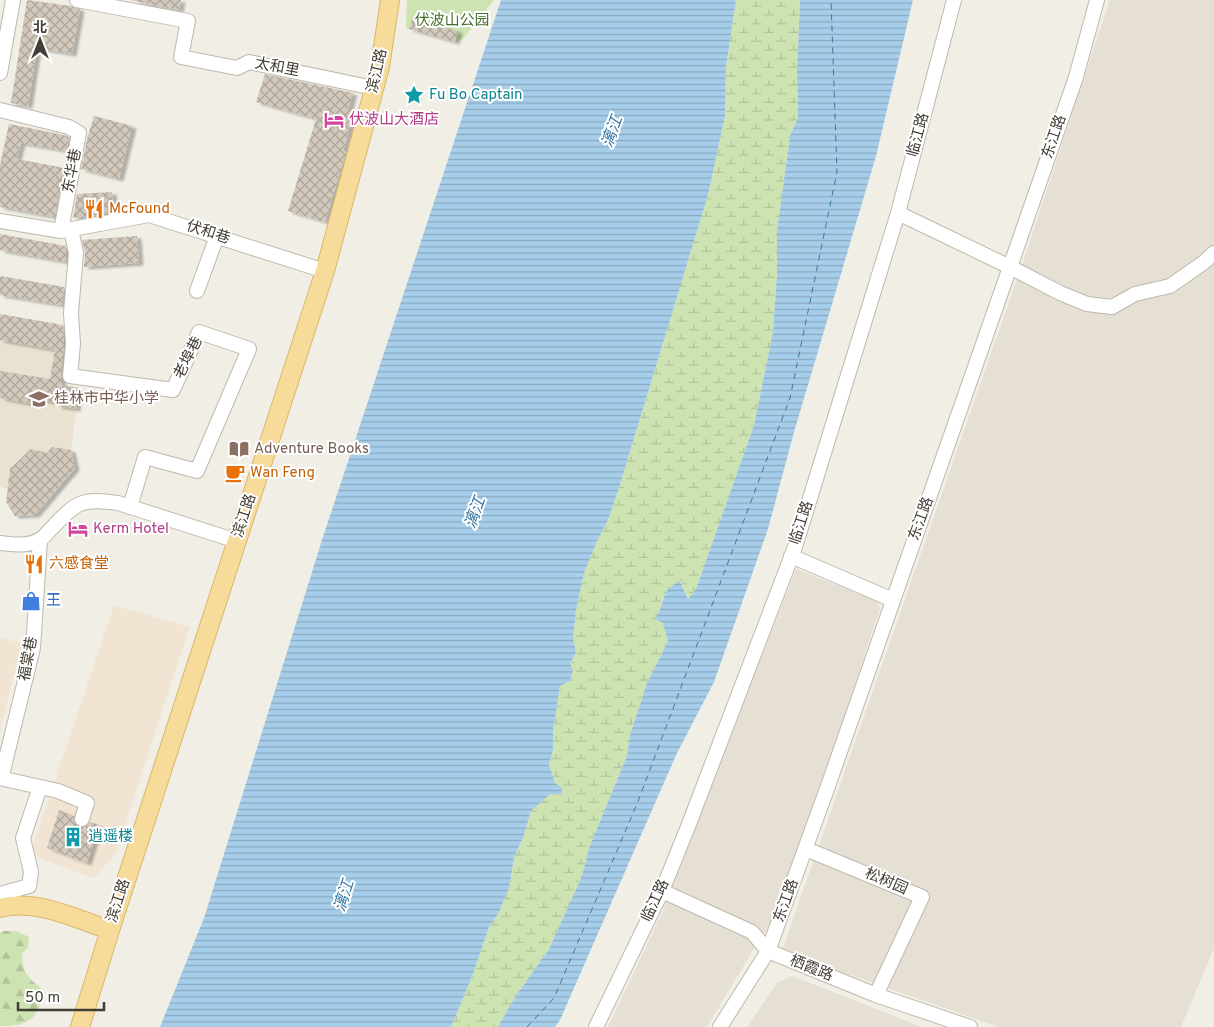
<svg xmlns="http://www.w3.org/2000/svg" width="1214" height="1027" font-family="Overpass,'Noto Sans SC',sans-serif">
<defs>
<pattern id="forest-firs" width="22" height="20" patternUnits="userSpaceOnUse" patternTransform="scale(1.25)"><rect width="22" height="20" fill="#cde3b1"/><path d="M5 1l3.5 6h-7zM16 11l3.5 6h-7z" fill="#b1c499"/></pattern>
<pattern id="wetland-marsh" width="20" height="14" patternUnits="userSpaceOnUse" patternTransform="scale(1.25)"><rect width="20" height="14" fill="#cde3b1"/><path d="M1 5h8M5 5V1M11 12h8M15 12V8" fill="none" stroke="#b1c499"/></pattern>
<pattern id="water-rules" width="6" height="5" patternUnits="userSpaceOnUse" patternTransform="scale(1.25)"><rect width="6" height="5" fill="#a6ceea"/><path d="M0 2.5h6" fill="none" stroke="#89a9be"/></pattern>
<pattern id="building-cross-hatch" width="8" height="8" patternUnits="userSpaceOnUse" patternTransform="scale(1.25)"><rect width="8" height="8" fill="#d2c9bc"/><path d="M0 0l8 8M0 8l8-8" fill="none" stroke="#aca59a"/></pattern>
<filter id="shadow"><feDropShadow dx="4.5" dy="2.5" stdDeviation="1" flood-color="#0004"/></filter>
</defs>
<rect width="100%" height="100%" fill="#f1eee5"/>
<path fill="#e5dfd4" d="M1110,0H1214V948L1181,1027H999L782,951L1023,262Z
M796,569L877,601L880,608L805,837L774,918L753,950L707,1027H608L663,911Z
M792,976L922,1027H747L777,983Z"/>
<path fill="#f2e4d2" d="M114,605L190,627L115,854L94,878L30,855Z
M0,638L22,643L0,731Z"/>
<path fill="#e9e2d0" d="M0,314L63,326L70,344L62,385L79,388L71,450L52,447L47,453L31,449L10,469L8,489L0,487Z"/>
<path fill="url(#forest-firs)" d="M4,931H17L29,937L28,947L22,954C23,973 27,977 41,988C43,1017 28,1027 0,1026V933Z"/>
<path fill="url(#wetland-marsh)" d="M736,0H800L797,72L798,118L790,136L777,231V274L773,332L754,425L696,589L688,599L681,581L662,599L661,611L668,641L647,683L630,735L627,756L589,848L582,876L549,949L515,997L498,1027H451L473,974L489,927L498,914L509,888L514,858L524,835L531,811L550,794H561L555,783L549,765L553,750V731L560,686L570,681V664L576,652L573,638L576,611L584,573L597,541L608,520L618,491L708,195L725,116L726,67Z"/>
<path fill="#cde3b1" d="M407,0H494L463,39L455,42L406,28Z"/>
<path fill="url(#water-rules)" d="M501,0H736L726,67L725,116L708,195L618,491L608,520L597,541L584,573L576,611L573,638L576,652L570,664L573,670L570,681L560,686L553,731V750L549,765L555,783L562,788L561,794H550L531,811L524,835L514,858L509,888L498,914L489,927L473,974L451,1027H160L204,918L322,540Z
M800,0H913L876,156L794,432L768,529L714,682L677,753L560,1020L555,1027H498L515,997L549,949L582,876L589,848L627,756L630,735L647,683L668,641L663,623L655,619C667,602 658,592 680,581L688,599L696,589L754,425L773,332L777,274V231L790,136L798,118L797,72Z"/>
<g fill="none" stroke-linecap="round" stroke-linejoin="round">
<path stroke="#3878a6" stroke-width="1" stroke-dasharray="6 5" stroke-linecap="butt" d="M527,1027L554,998L637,804L790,398L837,172L831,0"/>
</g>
<path fill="url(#building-cross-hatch)" filter="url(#shadow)" d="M27,0L71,6L80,9L72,54L37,48L28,106L11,103Z
M130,0H181L179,10Z
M412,19L458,31L455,42L409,29Z
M265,74L353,93L348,110L355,111L343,151L346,152L325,222L288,211L316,119L256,102Z
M94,116L132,126L119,179L81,169L87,139Z
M9,124L64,135L69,137L67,151L21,143L17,159L64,168L55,217L0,207V165Z
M112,192L114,213L73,218L77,194Z
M0,234L66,246V262L0,250Z
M137,236L139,263L84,267L85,253L82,240Z
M0,276L64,287L62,305L0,295Z
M0,314L63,325L64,344L61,375L62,385L79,388L76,409L57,406L58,403L31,398L30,404L0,398V371L50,379L55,350L0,340Z
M52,447L71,450L75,468L35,515L15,516L6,502L10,469L31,449L47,453Z
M59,810L74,816V821L79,827H84L90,822L99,825L87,863L47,848Z"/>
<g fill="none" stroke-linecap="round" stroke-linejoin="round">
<defs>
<path id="minor" d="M77,0L188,21L181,57L237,68L249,62L374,88
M0,73L13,0
M0,110L69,127L79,133L61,231
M898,213L1010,267L1060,293L1087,304L1112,307L1135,294L1170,286L1203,263L1214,253
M0,221L61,231L149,215L325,271
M71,229L76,253L71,313L73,344L70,376L173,390L199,332L249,349L197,471L145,457L130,507
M197,291L217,236
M0,543C13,544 27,547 39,540C44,538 48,531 53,527C77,501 83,498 118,503L237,541
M791,556L893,600
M2,775L33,648L40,540
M0,778L58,791L87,803L82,819
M806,849L922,897L876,995
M662,891L752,932L768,951L876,995L970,1027
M0,894L29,886L31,872L23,838L40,787
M596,1027L662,891L689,824L795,547L898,213L954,0
M720,1027L768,951L828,786L1010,267L1076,77L1097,0"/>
<path id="major" d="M0,908C35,898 76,919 110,930
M80,1027L110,930L325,271L380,67L390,0"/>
</defs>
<use href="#minor" stroke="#bfb8ac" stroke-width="16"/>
<use href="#major" stroke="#d9b76b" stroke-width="20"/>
<use href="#minor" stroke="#fff" stroke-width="14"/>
<use href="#major" stroke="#f6db9a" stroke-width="18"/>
</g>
<defs>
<symbol id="sight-bare" viewBox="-9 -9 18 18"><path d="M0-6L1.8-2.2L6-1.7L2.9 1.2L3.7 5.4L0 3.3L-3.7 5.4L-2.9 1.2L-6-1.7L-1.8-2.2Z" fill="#0f9aa8" stroke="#fff" stroke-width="2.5" paint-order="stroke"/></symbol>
<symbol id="hotel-bare" viewBox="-9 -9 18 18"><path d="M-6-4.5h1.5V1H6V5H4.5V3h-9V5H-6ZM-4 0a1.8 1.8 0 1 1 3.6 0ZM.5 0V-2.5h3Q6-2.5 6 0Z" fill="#d1479c" stroke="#fff" stroke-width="2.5" paint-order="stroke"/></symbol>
<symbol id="restaurant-bare" viewBox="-9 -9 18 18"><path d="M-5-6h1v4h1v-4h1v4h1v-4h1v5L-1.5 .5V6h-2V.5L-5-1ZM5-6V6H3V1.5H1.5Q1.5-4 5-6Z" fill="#e8710a" stroke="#fff" stroke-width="2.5" paint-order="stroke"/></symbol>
<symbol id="school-bare" viewBox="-9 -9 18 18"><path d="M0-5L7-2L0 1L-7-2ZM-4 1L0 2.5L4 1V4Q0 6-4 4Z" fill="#8d6e63" stroke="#fff" stroke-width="2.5" paint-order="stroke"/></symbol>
<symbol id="library-bare" viewBox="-9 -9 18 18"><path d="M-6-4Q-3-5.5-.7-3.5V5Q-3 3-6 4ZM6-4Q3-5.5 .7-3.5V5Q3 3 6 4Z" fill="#8d6e63" stroke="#fff" stroke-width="2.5" paint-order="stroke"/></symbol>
<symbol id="cafe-bare" viewBox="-9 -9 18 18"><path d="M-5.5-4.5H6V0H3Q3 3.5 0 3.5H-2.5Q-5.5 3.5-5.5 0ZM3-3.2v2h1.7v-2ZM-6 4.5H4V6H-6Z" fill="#e8710a" stroke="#fff" stroke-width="2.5" paint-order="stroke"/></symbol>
<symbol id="shop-bare" viewBox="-9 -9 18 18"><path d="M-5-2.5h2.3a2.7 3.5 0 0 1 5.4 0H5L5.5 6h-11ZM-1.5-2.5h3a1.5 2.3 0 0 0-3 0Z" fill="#3f7fe0" stroke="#fff" stroke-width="2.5" paint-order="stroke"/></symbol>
<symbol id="building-bare" viewBox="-9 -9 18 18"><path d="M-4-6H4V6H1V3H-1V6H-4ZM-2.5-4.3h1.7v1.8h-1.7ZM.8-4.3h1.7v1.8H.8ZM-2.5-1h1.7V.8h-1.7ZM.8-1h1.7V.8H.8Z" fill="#0f9aa8" stroke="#fff" stroke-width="2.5" paint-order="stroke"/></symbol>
</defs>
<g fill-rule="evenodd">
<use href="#sight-bare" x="400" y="81" width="28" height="28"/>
<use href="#hotel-bare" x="320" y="106" width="28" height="28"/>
<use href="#restaurant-bare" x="80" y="195" width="28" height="28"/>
<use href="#school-bare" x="25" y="385" width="28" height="28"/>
<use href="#library-bare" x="225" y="435" width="28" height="28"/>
<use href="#cafe-bare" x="221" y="459" width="28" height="28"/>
<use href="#hotel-bare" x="64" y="515" width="28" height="28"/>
<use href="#restaurant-bare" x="20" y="550" width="28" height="28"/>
<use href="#shop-bare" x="17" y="587" width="28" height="28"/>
<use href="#building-bare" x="59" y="823" width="28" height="28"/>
</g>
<g text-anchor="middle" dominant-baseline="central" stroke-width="4" stroke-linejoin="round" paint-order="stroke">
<g font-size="15" fill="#47702e" stroke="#fff">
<text x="452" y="21">伏波山公园</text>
</g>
<g font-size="15" fill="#433e35" stroke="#fff">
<text transform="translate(277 68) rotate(11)">太和里</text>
<text transform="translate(378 71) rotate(-77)">滨江路</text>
<text transform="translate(919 135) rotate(-75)">临江路</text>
<text transform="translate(1055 137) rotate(-71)">东江路</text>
<text transform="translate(73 171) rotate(-79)">东华巷</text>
<text transform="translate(208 233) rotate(18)">伏和巷</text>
<text transform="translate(189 358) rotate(-63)">老埠巷</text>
<text transform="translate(245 516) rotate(-72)">滨江路</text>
<text transform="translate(922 519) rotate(-70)">东江路</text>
<text transform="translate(802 523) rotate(-72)">临江路</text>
<text transform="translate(29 659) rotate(-79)">福棠巷</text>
<text transform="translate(886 882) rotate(23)">松树园</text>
<text transform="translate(119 901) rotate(-72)">滨江路</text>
<text transform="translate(656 901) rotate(-65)">临江路</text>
<text transform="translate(787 901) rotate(-70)">东江路</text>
<text transform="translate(811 969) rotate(22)">栖霞路</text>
</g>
<g font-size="15" fill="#0d838f" stroke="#fff" text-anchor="start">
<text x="429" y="95">Fu Bo Captain</text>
<text x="88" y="837">逍遥楼</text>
</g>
<g font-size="15" fill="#b23c85" stroke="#fff" text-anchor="start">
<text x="349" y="120">伏波山大酒店</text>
<text x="93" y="529">Kerm Hotel</text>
</g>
<g font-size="15" fill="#c56008" stroke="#fff" text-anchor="start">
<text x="109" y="209">McFound</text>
<text x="250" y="473">Wan Feng</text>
<text x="49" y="564">六感食堂</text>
</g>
<g font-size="15" fill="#785e54" stroke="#fff" text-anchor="start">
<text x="54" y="399">桂林市中华小学</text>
<text x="254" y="449">Adventure Books</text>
</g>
<g font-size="15" fill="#366cbe" stroke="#fff" text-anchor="start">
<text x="46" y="601">王</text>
</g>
<g font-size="16" font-style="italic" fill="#3878a6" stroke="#fff">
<text transform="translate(613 132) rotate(-70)">漓江</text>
<text transform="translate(476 513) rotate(-70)">漓江</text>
<text transform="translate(345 896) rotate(-72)">漓江</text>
</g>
</g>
<g transform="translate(40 40)" stroke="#ffffff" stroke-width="4" paint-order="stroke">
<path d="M0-4L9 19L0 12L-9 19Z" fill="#433e35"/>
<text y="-8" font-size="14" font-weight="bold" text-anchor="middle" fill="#433e35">北</text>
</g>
<path d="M18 1002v8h86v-8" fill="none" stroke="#433e35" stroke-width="2.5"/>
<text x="25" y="1002" font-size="15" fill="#433e35" stroke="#ffffff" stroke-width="4" paint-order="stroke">50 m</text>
</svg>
